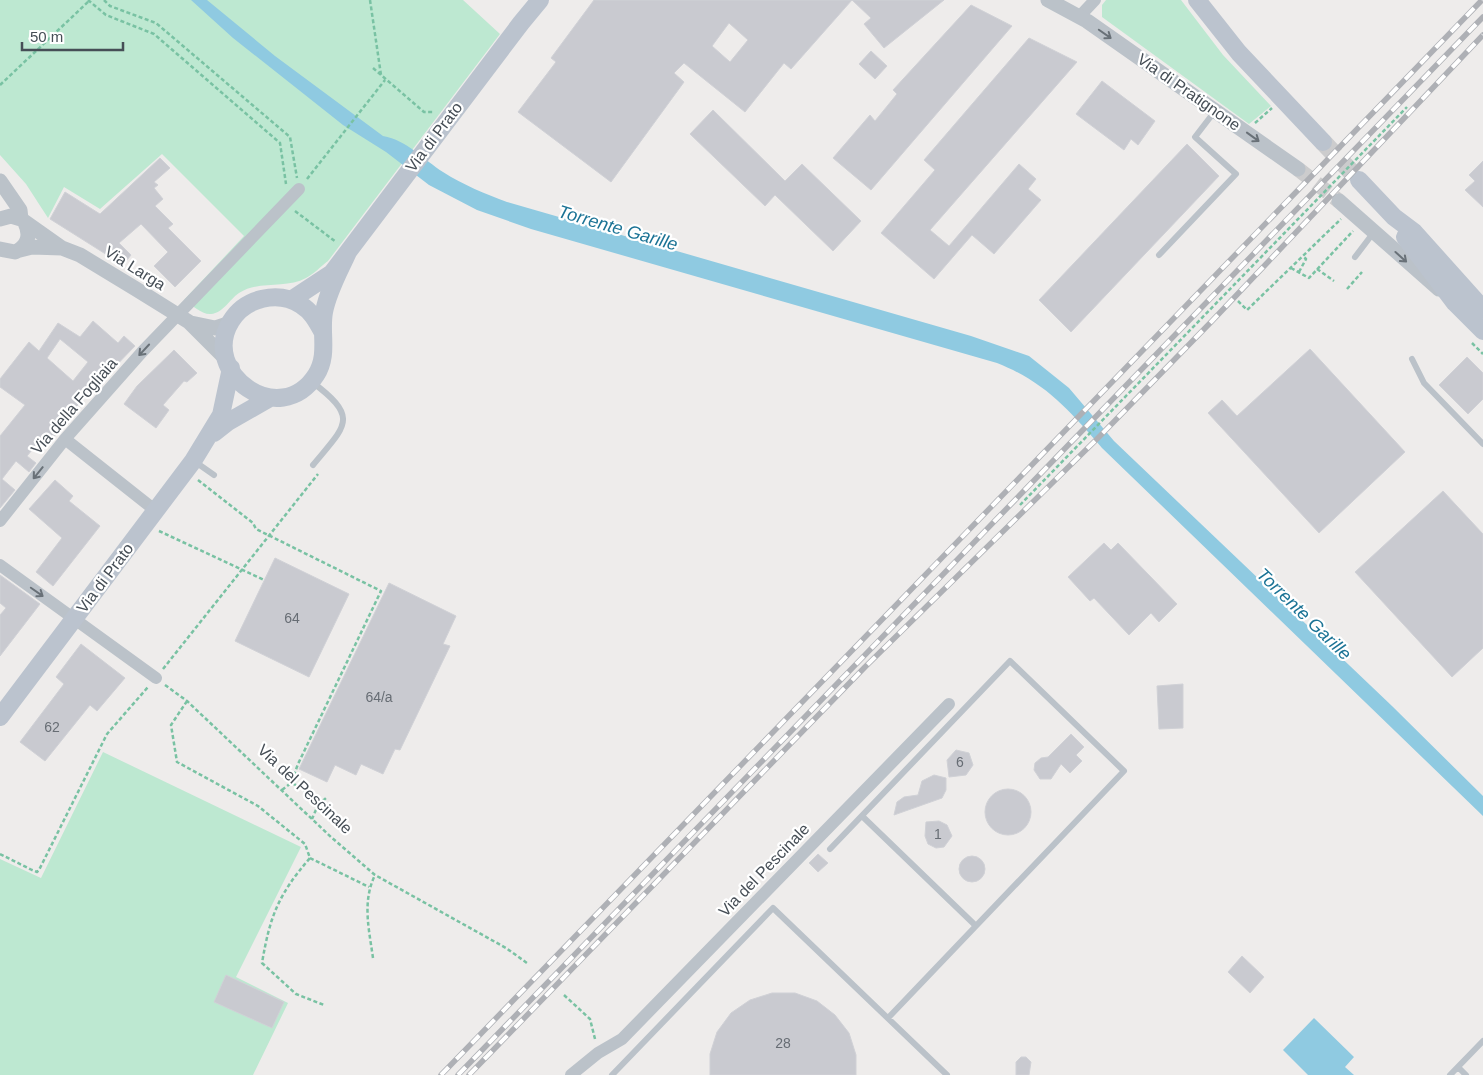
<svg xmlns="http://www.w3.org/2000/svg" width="1483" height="1075" font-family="Arial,sans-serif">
<rect width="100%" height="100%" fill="#eeeceb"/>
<path fill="#bde8d1" d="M0,0H463L500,34L328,261C321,266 314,274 306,278C286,289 260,280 239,293C230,299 223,313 211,314C202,315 192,305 184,300L244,236L162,154L100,209L64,187L48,218L26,184L0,155Z
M1106,0H1181L1223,55L1271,106L1249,124L1102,17V5Z
M103,752L301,847L236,977L288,1003L253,1075H0V859L41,878Z"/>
<path fill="#8fcae1" d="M191,0H207L275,56L383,136C407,140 424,160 443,172C463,185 486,194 507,202L971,336L1029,356L1069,388L1114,441L1392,706L1483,796V816L1102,448C1069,410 1045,382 997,363L531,229L477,210L429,185L386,152L343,125L233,38Z
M1314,1018L1354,1057L1345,1067L1354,1075H1308L1283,1050Z"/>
<path fill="#c9cad0" stroke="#d0d1d6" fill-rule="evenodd" d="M594,0H944L884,48L864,24L871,18L852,0L791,69L784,63L745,112L684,63L674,73L684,82L611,182L518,112L556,62L551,58ZM729,23L748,40L730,62L712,46Z
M971,5L1012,26L871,190L833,158L870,115L875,121L897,94L893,90Z
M1029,38L1077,62L930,230L949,246L1019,164L1036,179L1028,189L1041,200L994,254L972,235L934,279L881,233L935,170L924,160Z
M871,51L887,66L875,79L859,64Z
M1102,81L1155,121L1138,145L1131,139L1124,150L1076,114Z
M713,110L785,181L802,164L861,221L833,251L775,195L765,206L690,134Z
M1187,144L1219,176L1071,332L1039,300Z
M160,158L170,168L154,182L158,185L154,188L163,199L155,206L173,224L168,228L201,261L175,287L154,266L168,252L141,224L119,243L131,255L123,265L50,219L65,192L100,214Z
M1483,161V207L1465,190L1475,181L1469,175Z
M93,321L118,343L124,336L135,346L75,408L49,444L42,438L27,456L36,463L29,472L16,461L2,479L15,490L0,508V436L25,405L0,387V379L29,342L39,351L58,323L80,337ZM60,339L88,362L73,381L47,358Z
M1310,349L1405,452L1319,533L1208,413L1222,400L1237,416Z
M174,350L197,373L187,382L184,381L163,405L169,410L156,428L124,404L137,386Z
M1467,357L1483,373V399L1468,414L1439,385Z
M55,480L73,496L69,501L100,526L53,586L36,572L62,538L29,509Z
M1443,491L1483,534V648L1452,677L1355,572Z
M1104,543L1111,550L1118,543L1177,604L1159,622L1151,613L1129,635L1094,598L1090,601L1068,577Z
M275,558L349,594L309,677L235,641Z
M0,575L40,604L0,656V615L6,608L0,603Z
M389,583L456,616L443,644L450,646L400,750L395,749L383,774L361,764L356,775L335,765L327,782L299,769Z
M81,644L125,678L97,711L90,705L45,761L20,742L64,684L56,677Z
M1183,684V728L1159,729L1157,686Z
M1071,734L1084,747L1076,755L1082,761L1070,773L1061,764L1051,779H1040L1034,770L1035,763L1041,758L1048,757Z
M956,750L969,753L973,765L966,775L949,777L947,760Z
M934,775L946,778V790L942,798L894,815L897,802L904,797L918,795L922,781Z
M985 812a23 23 0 1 1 46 0a23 23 0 1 1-46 0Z
M939,821L947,825L952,836L944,847L936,848L928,844L925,836L926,822Z
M818,854L828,863L818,872L809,863Z
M959 869a13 13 0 1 1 26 0a13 13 0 1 1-26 0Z
M1242,956L1264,977L1250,993L1228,972Z
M226,975L284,1002L272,1028L214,1002Z
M772,993H795L817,1001L835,1015L849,1033L856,1055V1075H710V1054L717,1032L731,1013L750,1000Z
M1021,1057H1026L1031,1062L1029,1075H1016V1062Z"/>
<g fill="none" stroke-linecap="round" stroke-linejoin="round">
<path stroke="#cccccd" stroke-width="15" stroke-dasharray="15 8" stroke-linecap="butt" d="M1298,169L1339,201"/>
<path stroke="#cccccd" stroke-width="18" stroke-dasharray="18 9" stroke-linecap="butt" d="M1323,142L1359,180"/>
<path stroke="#79c2a3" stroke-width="2.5" stroke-dasharray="4 2.5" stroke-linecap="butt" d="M88,0L106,15L154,34L280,143L286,184
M104,0L110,6L156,23L290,137L297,178
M370,0L381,75
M373,68L424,112H433
M0,85L89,1
M1255,123L1272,108
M307,179L385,80
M295,211L336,242
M1291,268L1309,278L1353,231
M1317,269L1334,281
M1299,272L1306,259L1303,256
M1347,289L1362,272
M1238,301L1247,310L1341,219
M1472,343L1483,354
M198,480L253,523L256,529L381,591L298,764L291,783
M1020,505L1407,107
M159,531L264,580
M163,669L318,474
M165,685L187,701L331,837L375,875L506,948L527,963
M187,701L171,725L177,762L258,806L305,844L310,858C278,895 270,916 262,963L296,994L324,1005
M282,790L291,783L301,787L318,805L312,819
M318,805L326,798
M0,854L32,870L37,872L39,870L107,734L148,687
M310,858L369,887
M373,958C369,929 362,902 375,875
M564,995L590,1019L595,1039"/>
<path stroke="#bbc2c9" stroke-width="6" d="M1159,255L1236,174L1195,137L1215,111
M1355,257L1374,232
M1412,359L1424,383L1483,444
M312,382C360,418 346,425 313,465
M194,461L214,475
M862,816L976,926
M830,849L1010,661L1124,771L888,1018
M1458,1067L1466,1075
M612,1075L773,908L947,1075
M1450,1075L1483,1041"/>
<path stroke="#bbc2c9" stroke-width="12" d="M1079,17L1095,0
M65,439L156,511
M0,521L65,439L142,352L299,189
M0,565L156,678
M571,1075L598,1053L622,1039L949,704"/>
<path stroke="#bbc2c9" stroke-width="15" d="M1048,0L1087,21L1298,169
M0,181L20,210L21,219
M1339,201L1439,289
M0,219L11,216L21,219L62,248L80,255L136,289L189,322L227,360
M0,249L15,252C28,246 31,235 25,223
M20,250L32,247L62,248
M191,323L215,328L230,323"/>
<path stroke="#bbc3ce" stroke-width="18" d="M1197,0L1239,53L1323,142
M1359,180L1394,217L1414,232L1483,309
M1405,237L1455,303L1483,331
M291,300L332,273L521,23L540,0
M322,331C316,320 311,311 301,305C278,290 245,298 231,321C199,373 280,431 316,375C329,355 320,333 324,312C328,291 339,272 348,252
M214,433L228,422L270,398
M0,717L193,461L221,415L231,368"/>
<defs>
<path id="rail" d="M441,1075L1482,0
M458,1075L1483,17
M469,1075L865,667L1099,437L1212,321L1483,35"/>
</defs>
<use href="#rail" stroke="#aeb0b5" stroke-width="5.5"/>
<use href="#rail" stroke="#fff" stroke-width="4" stroke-dasharray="11" stroke-linecap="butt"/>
</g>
<defs><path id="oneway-shaft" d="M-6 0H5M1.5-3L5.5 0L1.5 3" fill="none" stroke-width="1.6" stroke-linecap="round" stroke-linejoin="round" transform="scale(1.25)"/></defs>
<g stroke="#697178">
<use href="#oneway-shaft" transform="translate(1105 34) rotate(35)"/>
<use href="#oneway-shaft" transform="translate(1253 137) rotate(36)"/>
<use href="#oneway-shaft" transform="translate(1401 257) rotate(42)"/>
<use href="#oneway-shaft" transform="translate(144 350) rotate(133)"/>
<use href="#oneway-shaft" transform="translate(38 473) rotate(129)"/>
<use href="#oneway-shaft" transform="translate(37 592) rotate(35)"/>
</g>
<g text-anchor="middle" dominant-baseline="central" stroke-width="4.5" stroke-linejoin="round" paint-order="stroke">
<g font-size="14" fill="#676d74">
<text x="292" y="618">64</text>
<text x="379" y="697">64/a</text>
<text x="52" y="727">62</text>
<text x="960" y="762">6</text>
<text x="938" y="834">1</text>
<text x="783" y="1043">28</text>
</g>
<g font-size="16" fill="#464e56" stroke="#fff">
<text transform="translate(1189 92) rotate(35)">Via di Pratignone</text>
<text transform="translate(434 137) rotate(-53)">Via di Prato</text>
<text transform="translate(135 268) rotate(32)">Via Larga</text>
<text transform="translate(74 406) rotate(-49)">Via della Fogliaia</text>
<text transform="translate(105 578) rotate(-53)">Via di Prato</text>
<text transform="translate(305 789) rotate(43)">Via del Pescinale</text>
<text transform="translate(764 870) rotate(-46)">Via del Pescinale</text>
</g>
<g font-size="18" font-style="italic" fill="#1b7395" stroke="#fff">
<text transform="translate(618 228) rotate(16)">Torrente Garille</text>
<text transform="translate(1304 614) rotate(44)">Torrente Garille</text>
</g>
</g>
<path d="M22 42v8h101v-8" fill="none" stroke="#464e56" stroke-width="2.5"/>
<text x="30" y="42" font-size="15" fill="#464e56" stroke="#ffffff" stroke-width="4" paint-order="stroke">50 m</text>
</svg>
